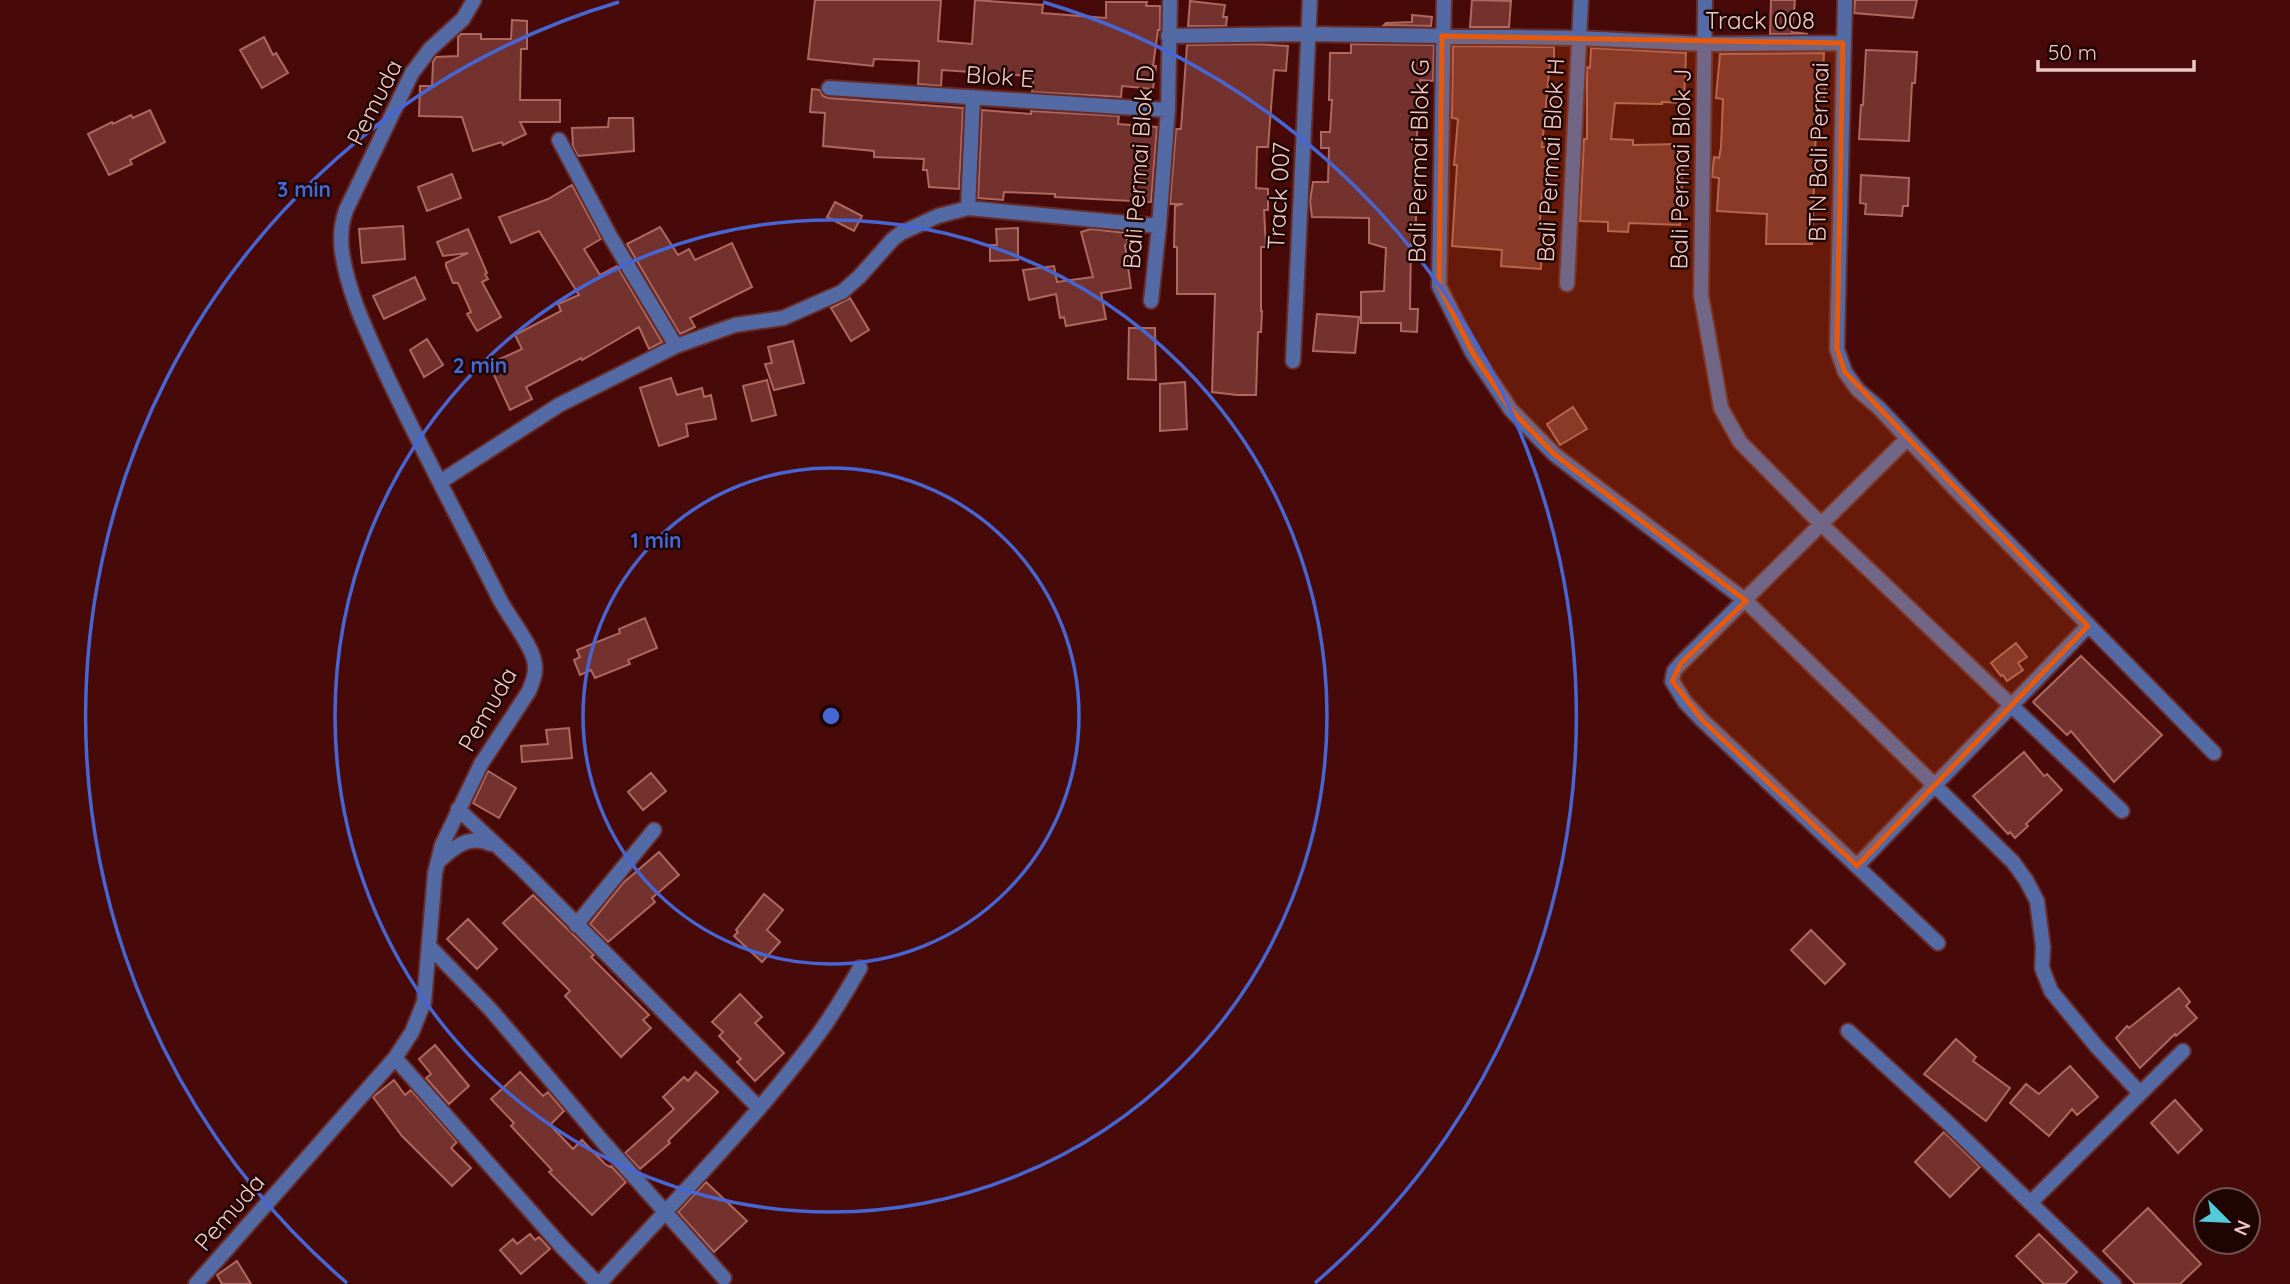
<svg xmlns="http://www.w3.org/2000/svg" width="2290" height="1284" font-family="Quicksand,sans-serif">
<rect width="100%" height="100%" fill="#480a09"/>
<path fill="#73322d" stroke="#ae685f" stroke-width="2" d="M815,0H941L938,41L972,44L975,0L1043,5L1042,13L1106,18V2H1147L1146,6H1160V30H1158L1153,66H1156L1153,89L1122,86L1121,97L1032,92L1033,81H1031V76L942,70L941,86L918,84L919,61L874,59L873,66L808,59Z
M1472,0L1511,1L1509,27H1470Z
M1771,0H1795L1792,32L1808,34H1770Z
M1855,0H1917L1913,18L1854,13Z
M1190,1L1225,5L1223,17H1227L1226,26H1188Z
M1412,15L1432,17L1431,26L1384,25L1386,23L1412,22Z
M512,20L527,21V49H521L520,100H560V122H520L526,134L503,145L502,142L473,151L462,117L419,116L420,86H432L433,62L436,57L458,56V37L461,34H481V39H511Z
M264,37L273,55L276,53L288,73L262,88L240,50Z
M1255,44L1288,46L1286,71L1274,70L1268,147H1257L1256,188L1268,189V210H1264L1266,247H1261V311H1262L1261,332H1258L1256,395H1237L1212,392L1215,294H1177V247H1174L1175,206L1183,204H1170L1176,129H1181L1187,45Z
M1351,44L1434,45L1433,81L1420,80L1416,152V245L1411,244L1410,309H1418L1417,332L1401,331V323H1361V292L1384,291L1386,248L1369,243V218L1312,217L1310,201L1313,182H1328L1329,148H1321V132H1330L1332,100H1329L1330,53H1351Z
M1453,46L1554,47V61H1550L1542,147H1548L1546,194H1542L1539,231H1543L1541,269L1501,266L1502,250L1452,246L1457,165H1454L1458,119L1452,118Z
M1591,48L1686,53L1684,103L1662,102V104L1615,103L1611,139L1633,140V145L1679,144L1680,165H1683L1680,225L1629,223L1628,232L1608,231V222L1580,221L1584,139H1587V67L1590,68Z
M1866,50L1917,52L1915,83H1912L1909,141L1859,139L1861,105H1863Z
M1824,53L1823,75H1826L1824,100L1817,99L1812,244H1766L1767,214L1717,211L1719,178L1712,177L1714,157L1719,158L1721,147L1723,99L1716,98L1720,54Z
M812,89L820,90L823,96L828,98L963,108L959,189L929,187L927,170H923L924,159L874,157V151L823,146L825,113L810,112Z
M150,110L165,142L130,160L132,164L109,175L88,134L112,122L113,124L131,115L133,118Z
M982,110L1031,114V111L1119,116L1118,124L1157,127L1151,202L1055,197V194L1004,192L1003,200L978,198Z
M609,118H633L634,151L578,156L573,147L572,128L608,127Z
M452,174L461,198L427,211L418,187Z
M1861,175L1909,178L1908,206H1903L1902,216L1865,214L1866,204L1860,203Z
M572,185L601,239L584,249L600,275L617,266L662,342L649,349L639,327L603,348L582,360L581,358L526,387L532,399L510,410L489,364L522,349L515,335L561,311L558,304L579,295L539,231L511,243L499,217L548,199Z
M835,202L862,216L854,231L827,217Z
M403,226L405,259L362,263L359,229Z
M660,227L678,255L689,249L695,260L732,243L752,287L690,318L695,327L680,334L627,244Z
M1018,228V260L990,261V245H997L996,229Z
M468,229L487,273L485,274L488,279L482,282L501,317L477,331L467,314L471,312L458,283H453L446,266V263L468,253L443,256L437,242Z
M1091,229L1126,233L1128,244L1125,245L1131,288L1101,293L1106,319L1066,326L1064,317L1060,318L1056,294L1029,300L1023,270L1054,266L1057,282L1093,277L1081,232Z
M415,277L425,299L384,319L373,296Z
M850,298L869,330L851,341L831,308Z
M1317,314L1359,317L1355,353L1313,351Z
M1129,328H1155L1156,380L1128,379Z
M427,339L443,365L424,377L410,350Z
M793,341L804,383L774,390L765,364L772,363L768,347Z
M671,378L677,395L702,388L704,397L711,395L716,419L686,424L688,436L659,446L640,388Z
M767,380L776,415L752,421L743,386Z
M1185,382L1187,429L1160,431V384Z
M1573,407L1587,429L1560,445L1547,424Z
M645,618L657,648L628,660L630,664L595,678L591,670L580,675L574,660L580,657L577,650L620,633L619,629Z
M2016,643L2027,657L2018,663L2023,670L2007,681L2003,675L2001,676L1991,663Z
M2081,656L2162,735L2114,782L2071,731L2067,735L2033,702Z
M569,728L572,758L522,762L521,746L548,744L546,730Z
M2024,752L2044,776L2047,774L2062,790L2026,824L2028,826L2015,838L2010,832L2008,834L1973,796Z
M488,771L516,788L499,818L473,803Z
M651,773L666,791L643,810L628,792Z
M659,852L679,875L652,898L655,902L608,942L590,924L623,883Z
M764,894L783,910L767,930L780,942L762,962L734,936L738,932L736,930Z
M533,895L594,955L591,957L649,1015L643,1020L651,1028L621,1057L565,996L570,991L503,923Z
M468,919L497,949L477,969L447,939Z
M1811,930L1845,964L1825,984L1791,950Z
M2179,988L2190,1002L2186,1006L2197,1018L2176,1036L2175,1034L2140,1068L2116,1038L2127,1026L2129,1028Z
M740,994L762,1017L755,1023L784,1053L755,1081L737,1062L741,1059L719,1036L723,1032L712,1022Z
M1956,1039L1976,1057L1973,1061L2010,1088L1986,1121L1924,1074Z
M435,1045L469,1086L449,1104L426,1078L431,1074L419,1059Z
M2070,1066L2098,1097L2077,1115L2072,1109L2049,1136L2010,1103L2026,1084L2039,1094Z
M520,1072L543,1096L548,1092L564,1111L550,1125L573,1149L582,1140L605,1164L610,1167L611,1166L626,1182L592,1215L549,1172L552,1170L511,1126L514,1123L491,1099Z
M696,1072L718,1092L668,1141L670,1143L640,1169L625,1153L674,1109L663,1097L684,1077L688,1081Z
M394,1080L405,1095L411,1090L457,1142L451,1148L471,1168L452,1186L402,1136L373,1097Z
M2175,1100L2202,1130L2178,1153L2151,1123Z
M1944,1132L1980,1167L1950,1197L1915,1162Z
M706,1182L747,1221L714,1252L678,1212Z
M2148,1208L2201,1264L2180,1284H2135L2103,1251Z
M530,1234L535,1240L539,1237L550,1249L521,1274L500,1250L513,1239L517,1244Z
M2039,1234L2077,1272L2065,1284H2044L2016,1256Z
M237,1261L251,1284H222L217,1275Z"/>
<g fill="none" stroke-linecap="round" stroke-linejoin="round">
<defs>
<path id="minor" d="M1444,0L1439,286L1472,352L1511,410L1555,455L1746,601L2013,862L2026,880L2037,901L2043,947L2042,968L2051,991L2097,1047L2140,1093
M1705,0L1701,295L1721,408L1740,442L1821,524L2122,811
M1845,0L1837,349L1845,372L1858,390L1878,407L1959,493L2214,753
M1168,36L1308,34L1578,38L1704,44L1843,43
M829,88L1168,110
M559,140L610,236L676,346
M968,208L973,97
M1567,284L1581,0
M1151,301L1159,226L1168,110L1170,0
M1293,361L1310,0
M1907,439L1681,663L1674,671L1672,681L1685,702L1702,720L1938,943
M440,482L559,405L676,346L735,325L783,318L842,292L859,277L893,239L901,233L938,216L968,208L1159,226
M458,809L523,870L759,1108
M438,862C454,847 469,834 491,844
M1857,866L2088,626
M576,925L654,830
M429,946L491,1010L603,1142L724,1278
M1848,1031L1946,1121L2114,1284
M395,1058L563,1248L598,1284
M2030,1203L2183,1051
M196,1284L395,1058L412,1032L424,1002L435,873L442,845L481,764L529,691C533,681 537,671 534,660C530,643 509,617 500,600C462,524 421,449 385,372C368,334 348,294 342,252C340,237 341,224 346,210L412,73L430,49L463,19L474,0
M599,1284C672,1203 749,1127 814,1040C832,1017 846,992 860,968"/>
</defs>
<use href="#minor" stroke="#662c2a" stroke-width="18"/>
<use href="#minor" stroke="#546aa4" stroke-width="14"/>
</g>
<path fill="#e8590c" fill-opacity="0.2" stroke="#e8590c" stroke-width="5" stroke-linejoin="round" d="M1442,36L1843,43L1837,349L1845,372L2088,626L1857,866L1702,720L1672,681L1681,663L1746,601L1555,455L1511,410L1472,352L1439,286Z"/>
<g fill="none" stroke="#4766d4" stroke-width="3.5">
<circle cx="831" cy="716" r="248"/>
<circle cx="831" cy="716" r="496"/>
<path d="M347 1283A745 745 0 0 1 619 2M1043 2A745 745 0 0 1 1315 1283"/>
</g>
<g text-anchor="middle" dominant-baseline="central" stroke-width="5" stroke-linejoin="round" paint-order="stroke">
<g font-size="24" fill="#f0c8c2" stroke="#1e0504">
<text x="1760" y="20">Track 008</text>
<text transform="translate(1000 76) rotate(4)">Blok E</text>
<text transform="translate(374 102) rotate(-63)">Pemuda</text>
<text transform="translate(1818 152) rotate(-89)">BTN Bali Permai</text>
<text transform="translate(1550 160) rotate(-87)">Bali Permai Blok H</text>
<text transform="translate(1418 161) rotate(-89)">Bali Permai Blok G</text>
<text transform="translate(1138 167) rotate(-86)">Bali Permai Blok D</text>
<text transform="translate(1680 169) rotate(-89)">Bali Permai Blok J</text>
<text transform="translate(1278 196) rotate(-87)">Track 007</text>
<text transform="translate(487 709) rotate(-60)">Pemuda</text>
<text transform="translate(229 1212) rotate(-49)">Pemuda</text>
</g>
</g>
<circle cx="831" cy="716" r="10" fill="#4766d4" stroke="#1e0504" stroke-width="3.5"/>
<g font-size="21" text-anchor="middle" font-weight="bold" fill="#4766d4" stroke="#1e0504" stroke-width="5" stroke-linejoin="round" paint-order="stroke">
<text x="304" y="197">3 min</text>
<text x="480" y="373">2 min</text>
<text x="656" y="548">1 min</text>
</g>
<g transform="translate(2227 1221) rotate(114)"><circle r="33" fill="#1e0504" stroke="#725350" stroke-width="2"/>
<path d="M0-5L12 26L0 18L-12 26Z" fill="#53cbdb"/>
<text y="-10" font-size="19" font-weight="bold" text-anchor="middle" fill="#f0c8c2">N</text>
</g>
<path d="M2038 60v10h156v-10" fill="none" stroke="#f0c8c2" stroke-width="3.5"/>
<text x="2048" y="60" font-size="21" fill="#f0c8c2" stroke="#1e0504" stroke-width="5" paint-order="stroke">50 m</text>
</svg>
